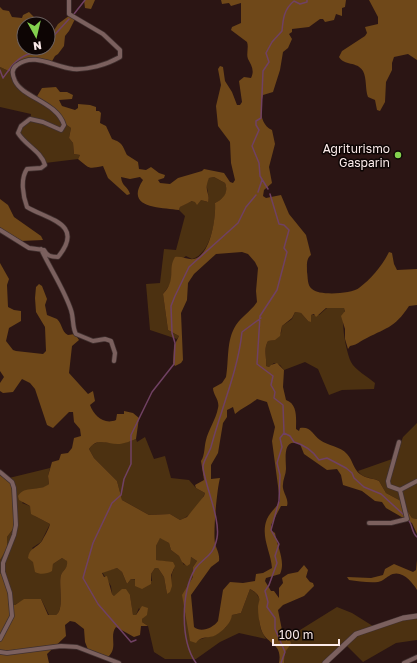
<svg xmlns="http://www.w3.org/2000/svg" width="417" height="663" font-family="'Golos Text',sans-serif">
<rect width="100%" height="100%" fill="#2b1514"/>
<path fill="#4c3111" d="M0,67L11,72V78L15,83L54,110L64,123L71,128L69,138L73,143L74,154L80,155L78,159L45,163L19,136V129L30,121L31,114L0,107Z
M214,177L225,183C229,193 224,199 215,203C216,220 211,254 192,259L186,256L172,266L171,283L163,294L168,330L179,336L177,339L150,330L146,284L160,283L164,249L176,250L185,216L179,210L180,207C188,202 199,197 207,202L209,199L206,182L209,178Z
M344,307L345,310C340,320 346,352 351,362C355,370 368,377 375,383L374,389L342,390L329,395L318,369L305,362L284,370L280,365L274,363L269,367L266,366C267,357 263,350 268,341L274,340L281,333L282,326L292,319L295,312L301,313L308,321L311,315H319L327,308Z
M417,423V519L412,518L401,501L386,493L379,481C372,477 363,479 358,471L395,458L403,437Z
M145,437L154,459L165,456L171,478L189,480L196,488L205,493C201,503 190,517 180,520L170,514L149,515L122,500L117,481L94,458L89,449L92,445L100,441L109,443L128,442L136,439L137,442Z
M50,468L48,476L49,484L46,487L38,489L22,503L30,506L35,516L50,524L41,542L32,548L52,567L53,564L62,558L68,561C68,568 64,569 61,575C58,584 65,609 56,615H49L41,599C28,601 26,598 15,605H12L7,580L0,573V560L7,545V537L13,529L9,478Z
M160,537L169,543L171,550L179,556L184,565L191,557L197,561L193,567V577L183,595L185,613L198,640L217,634L226,627L232,615L241,613L250,589L256,593L259,598V620L261,630L266,639L239,633L220,642L196,659H165L154,652L148,626L142,622V619L144,616L139,608L136,615L133,616L130,595L114,596L112,594L111,586L102,572L117,568L122,572L127,584L131,579L152,581L151,574L155,568H158L164,577L167,594C174,583 169,576 174,569L167,562L156,560V546Z
M337,607L352,613L376,628L417,616V640L396,643L363,662L345,644L325,663H284L285,652L291,641L292,635Z"/>
<path fill="#6f4819" fill-rule="evenodd" d="M84,0H95L91,9L85,8Z
M221,0H346L345,7L342,8V16L336,14L334,20L325,22L323,19H320L309,27L292,29V32L289,34L292,39L288,48L283,52L280,70L273,92L263,95C260,107 259,124 272,130L275,144L269,167L272,183L264,190L263,196L266,198L281,195L289,214L306,235L311,255C306,259 307,265 307,272C308,277 307,286 312,289C319,296 351,294 359,288C371,279 382,266 389,252L392,253L394,264L397,270L417,269V305L409,306C394,329 385,328 363,340C358,343 356,345 350,346L348,349L345,339V329L341,316L345,311L344,308H326L316,317L314,314L311,315V322L308,321L301,313L295,312L292,318L282,326L280,336L275,340L268,341C263,350 267,357 266,366L269,367L271,365L277,363L284,370L283,387L286,400C298,404 296,419 296,429L299,431L300,428C311,426 313,435 320,440C328,446 340,446 347,454C353,460 353,469 360,474C366,479 373,478 379,481L386,493L401,501L412,518L417,519V534L412,523L386,508L382,502L375,501L362,491L343,485L341,475L337,469L327,470L304,454L300,444C282,437 286,459 286,469C286,475 282,481 283,488C284,494 289,500 287,506H281L271,525L272,531L275,533C277,546 286,562 280,574L266,578L265,581L271,591H274L279,598V588L283,583L282,578L288,574L298,572L304,565L308,570L306,577L310,582L313,583L314,586L304,596L283,605L278,610L282,630L286,634L292,631H298L290,637L291,644L285,652L284,663H279C283,642 266,645 261,629C259,622 258,614 258,607C258,604 260,600 259,598C258,593 253,591 250,589L241,613L232,615C231,623 223,631 216,635C209,639 201,635 196,643L190,641L182,595L193,577V567L197,561L191,557L190,564L187,566L182,562L179,556L171,550L169,543L160,538L156,546V560L173,562L175,566L171,575L172,586L170,592L167,594L164,577L158,568H155L151,574V584L142,589L135,586V579H131L127,584L122,572L117,568L102,573L104,577L107,576L112,594L114,596L122,589H126L130,595L133,615H136L142,606L148,608L147,615L142,619V622L148,626H141L140,635L134,637L116,627C109,636 118,647 109,656L103,658L89,652L85,642L84,629L75,622L70,621L65,625L66,636L47,654L49,663H0V573L7,580L12,605H15L24,599H41L48,615H56C65,609 58,584 61,575C64,569 68,568 67,561L62,558L53,564L52,571C47,574 40,575 35,572L33,562L28,558C29,548 37,548 42,541C44,537 49,529 50,524L31,514L30,506L19,500L18,496C24,485 40,492 49,484L48,476L52,462L59,460L61,454L68,453L72,448L74,438L81,436L80,429L74,422L73,412H69L53,428L47,425L35,389L30,383L22,379L13,392L3,393L0,391V383L4,377L0,371V263L9,279L7,285L8,307L14,310L21,311V321L9,328L6,341L13,350L16,351L43,354L46,351L45,327L36,312L35,298L36,287L39,284L42,286L47,299L45,305L47,315L57,319C63,325 61,331 68,335L75,334L79,340L72,346L69,373L88,394L93,391L95,401L90,405C94,416 104,425 116,420L117,414H124V411L133,413L139,418L136,439C131,441 126,443 120,444C108,445 97,436 89,449L94,458L117,481L122,500L149,515L170,514L180,520L187,517L204,496L205,493L196,488L195,485L204,480L201,461C205,455 204,447 206,440C208,431 216,419 218,408C220,400 213,395 213,388L222,383L226,377C229,361 226,340 236,325C242,316 251,311 257,302L256,291L258,268L255,262L248,254L242,252L216,254L194,274L188,283L187,300L181,313L183,360L181,363L175,366L173,363L174,346L179,336L168,330L163,294C177,279 167,270 175,257C182,256 188,260 194,259C211,255 216,217 215,203C223,199 229,193 225,183L214,177L209,178C203,192 211,193 208,202L201,200L197,205L195,202L192,201L180,207L179,210C161,207 124,209 143,180L140,177L130,179L121,177C122,187 128,186 130,194L127,195L108,178L103,166C88,169 90,169 78,159L80,155L74,154L73,143L69,138L71,128L64,123L54,110L36,98L42,88L56,87L60,92H67L73,95L72,99L59,100L62,106L75,110L78,108V104L90,105L96,107V111H99L101,113L100,123L106,126L112,139C123,143 122,145 127,155L138,162L139,169L146,170L151,167L159,173L165,175L164,178L158,180L160,183L170,184L178,178L202,171L204,169L224,173L230,182L233,183L235,180L231,163L230,142L218,126L216,106L221,85L218,69L220,66L223,67L225,81L232,92L237,105H240L242,102L239,81L244,77L251,78C255,70 251,65 248,59C246,54 249,47 247,42L231,30L232,27L241,23V3L231,6L229,3L222,4ZM257,399L267,402L275,427L272,441L280,501C277,507 270,512 267,519C260,536 271,552 272,568L263,573L256,574L255,581L243,583L230,582L223,590L218,621C213,628 201,633 194,627L191,595L211,567L219,561C220,553 216,549 215,543C213,532 217,489 220,478L211,479V465L218,453L223,423L227,417V410L233,407L235,414C242,408 250,405 257,399Z
M369,0H417V60L408,54L394,57L392,63V70L386,82L385,102L380,111L377,110L375,100L368,97C365,89 367,79 363,71C357,61 344,66 339,57L342,51L365,36L367,33L365,27L378,24V17Z
M0,7L3,10L9,11L12,17L22,18L23,15L29,12L34,17V24H24V48H48V34L53,32L58,24L70,15L75,19L69,31L65,36L64,46L58,54L55,56L51,63L25,60L11,72L0,67Z
M0,199L8,205L14,217L41,236L43,240L21,241C15,235 7,235 0,230Z
M0,472L11,481L17,519L13,529L7,537V548L0,560Z
M417,560V590C412,582 401,568 389,576C385,578 383,581 378,582C368,583 358,581 349,580L347,577L371,578L383,575L385,569L394,564L413,572L416,570Z"/>
<g fill="none" stroke-linecap="round" stroke-linejoin="round">
<path stroke="#704163" stroke-width="1.5" d="M74,14L85,0
M48,42L69,19
M0,70L3,78C9,70 15,60 24,56C30,53 36,53 42,48
M268,189L260,176L259,163L252,146L259,130L256,125V121L261,118L263,71L269,62L266,53L272,42L282,31C283,19 284,9 294,1L300,4L307,2V0
M258,192L262,180
M270,194L279,224L284,225L289,230L284,248L287,252L277,290L260,316L257,364L273,376L271,385L275,392L274,398L283,405L284,433L280,438L282,447L277,463L280,475L279,501L271,530L279,544L275,556L277,563L269,585L265,591L268,602L267,607L275,618V629L285,652L281,663
M284,433L290,436L294,442C305,445 313,451 319,460L327,458L346,468L352,473L354,478L364,487L381,494L404,515
M408,520C413,524 411,532 417,537
M136,640L131,642L98,604L83,578L93,543L112,503L121,495L124,479L131,464V435L152,392L174,364L175,343L172,333L171,306L175,296L189,267L238,223L246,207L256,195
M196,663C180,640 181,593 195,569C203,557 213,558 217,538C220,523 210,497 206,481C205,477 203,471 203,466C204,460 209,453 211,447C221,409 238,371 242,332L261,318"/>
<defs>
<path id="minor" d="M0,230L29,248L44,250C47,256 51,257 58,257C86,223 46,219 27,207C23,196 20,179 27,169L41,168L45,165C41,151 25,145 18,133L21,126L30,119L43,122L61,130L64,125C57,102 23,98 15,81C12,74 11,69 17,65C34,52 54,67 73,69C88,70 106,65 120,57V50L103,34L69,14V0
M41,249C51,270 64,289 71,310C74,319 72,327 76,334L93,341L105,339L111,341L115,353L114,361
M0,472L12,482L14,488L16,525L14,535L3,563V572L10,593L12,616L0,639
M400,490L417,481
M369,523H391L407,519L400,490L389,486L388,481L399,442
M0,652L7,653L61,646L77,647L119,663
M404,663L417,657"/>
<path id="tertiary" d="M325,663L356,634L403,618L417,616"/>
</defs>
<use href="#minor" stroke="#413130" stroke-width="5.5"/>
<use href="#tertiary" stroke="#413130" stroke-width="6"/>
<use href="#minor" stroke="#7b605e" stroke-width="4"/>
<use href="#tertiary" stroke="#7b605e" stroke-width="5"/>
</g>
<circle fill="#83d04e" stroke="#0d0504" stroke-width="1.5" cx="398" cy="155" r="4"/>
<g text-anchor="middle" dominant-baseline="central" stroke-width="3" stroke-linejoin="round" paint-order="stroke">
<g font-size="12" fill="#fbebea" stroke="#0d0504" text-anchor="end">
<text x="390" y="148">Agriturismo<tspan x="390" dy="14">Gasparin</tspan></text>
</g>
</g>
<g transform="translate(36 36) rotate(172)"><circle r="19" fill="#0d0504" stroke="#6c6160"/>
<path d="M0-3L7 15L0 10L-7 15Z" fill="#83d04e"/>
<text y="-6" font-size="11" font-weight="bold" text-anchor="middle" fill="#fbebea">N</text>
</g>
<path d="M273 639v6h66v-6" fill="none" stroke="#fbebea" stroke-width="2"/>
<text x="279" y="639" font-size="12" fill="#fbebea" stroke="#0d0504" stroke-width="3" paint-order="stroke">100 m</text>
</svg>
